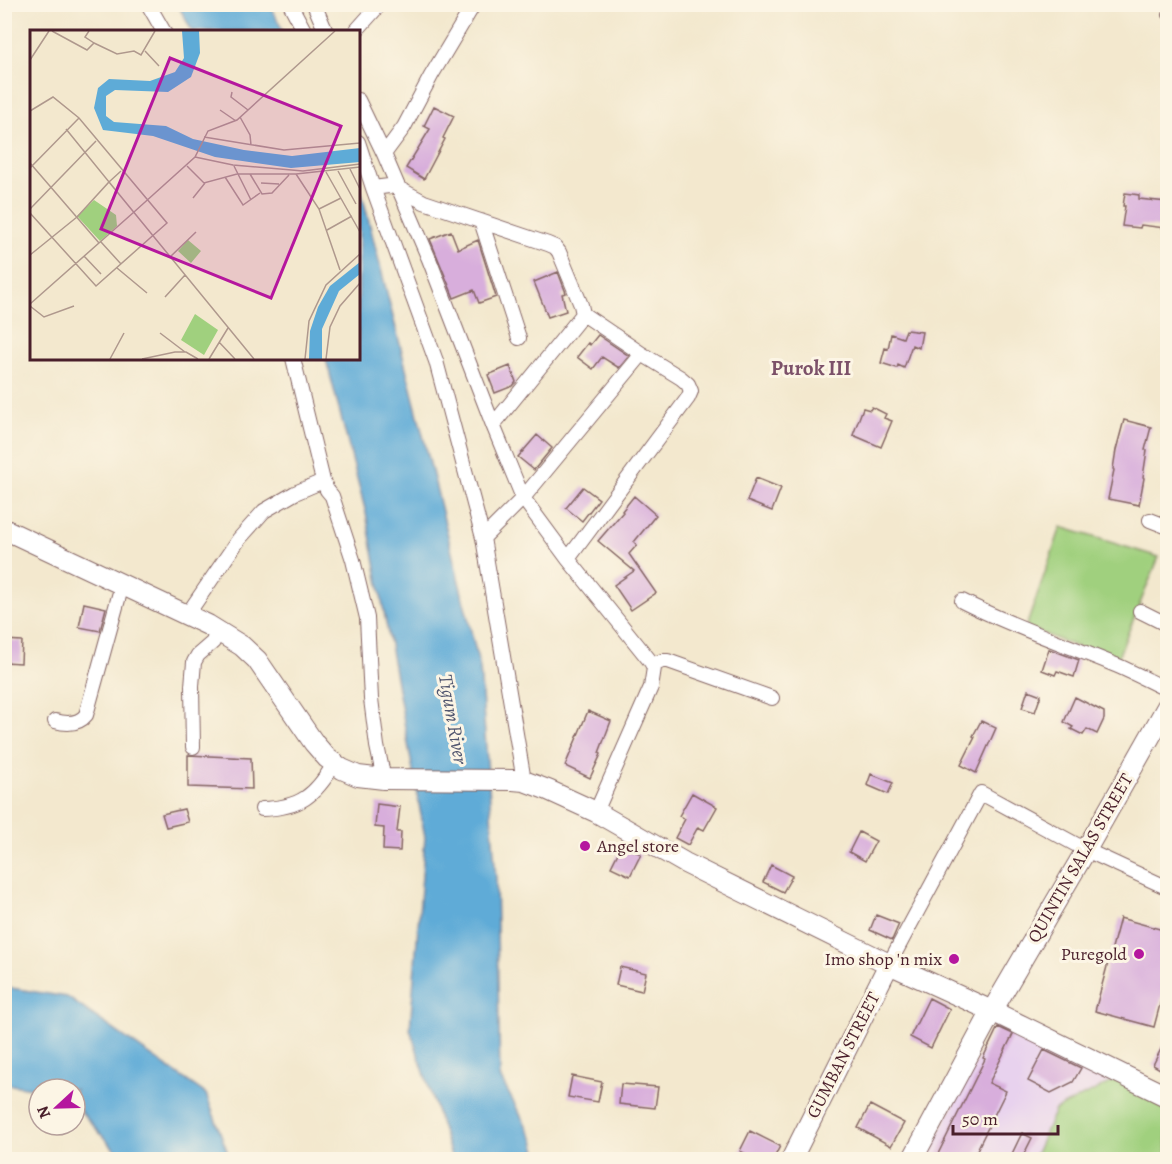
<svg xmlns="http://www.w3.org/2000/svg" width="1172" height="1164" font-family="Alegreya,serif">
<rect width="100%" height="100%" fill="#fcf5e5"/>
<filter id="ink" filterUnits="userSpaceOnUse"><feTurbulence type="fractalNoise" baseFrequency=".0167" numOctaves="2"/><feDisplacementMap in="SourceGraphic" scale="12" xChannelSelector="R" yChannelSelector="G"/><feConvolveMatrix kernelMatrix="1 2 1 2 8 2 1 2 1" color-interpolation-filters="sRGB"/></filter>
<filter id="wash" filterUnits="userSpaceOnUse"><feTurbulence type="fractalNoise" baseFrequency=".008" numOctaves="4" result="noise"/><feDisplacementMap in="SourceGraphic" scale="24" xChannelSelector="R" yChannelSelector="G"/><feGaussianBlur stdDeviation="1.35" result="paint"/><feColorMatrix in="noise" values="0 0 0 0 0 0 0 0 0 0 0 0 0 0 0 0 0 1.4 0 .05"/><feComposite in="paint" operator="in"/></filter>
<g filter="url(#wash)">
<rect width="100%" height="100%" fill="#f3e8ce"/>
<path fill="#e8d2ee" d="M999,1018L1117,1079L1055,1110L1033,1159L925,1160Z"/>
<path fill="#a0d07e" stroke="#757854" stroke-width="1.5" d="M1061,527L1159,557L1116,662L1026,627Z
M1117,1079L1167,1103V1159L1033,1160L1055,1110Z"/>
<path fill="#5eabd7" stroke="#546581" stroke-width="1.5" d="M178,5H270L283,31H192Z
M359,187L362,194L439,499L480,668L496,879L500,1077L534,1140L539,1159H452L410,1029L425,837L366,513L326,359L358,358Z
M5,987L67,997L206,1094L230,1159H123L75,1105V1089H39L5,1084Z"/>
<g id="blocks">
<path fill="#d8aedc" d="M434,106L454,116L443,138L445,139L424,179L406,168L430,129L424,126Z
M1125,193L1139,195V199L1167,202L1165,228L1141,225L1140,228L1122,226L1125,206H1123Z
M451,231L458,249L478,240L496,297L479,303L474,290L454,298L430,239Z
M558,272L566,293L562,294L566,311L548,317L534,282Z
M906,330L922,332L919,348L912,345L904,368L898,365L897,368L881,363L885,348L888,349L891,334L903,338Z
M598,335L629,356L619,368L602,357L593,369L577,357L588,343L590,345Z
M510,366L516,382L513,386L495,393L488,375Z
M872,407L886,414L884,418L892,421L881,447L853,435L863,408L870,410Z
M1124,420L1151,427L1145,450H1147L1143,477L1144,478L1139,505L1108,499L1114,470L1113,469L1116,450Z
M537,435L552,448L534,470L518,457Z
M756,478L781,488L772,511L747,501Z
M583,487L599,499L582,521L566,508Z
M634,496L656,515L634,542L637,545L629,554L656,593L631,610L614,585L634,571L598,541L623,512L622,511Z
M84,603L106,608L100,631L79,627Z
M4,640L22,641L21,663L4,662Z
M1049,649L1079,660L1074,677L1057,671L1055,675L1042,670Z
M1028,690L1041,695L1035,712L1022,708Z
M1075,697L1104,712V719L1097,734L1087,729L1083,735L1071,729L1073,727L1064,722Z
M588,711L611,721L599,753L601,754L590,778L565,766Z
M981,721L996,728L976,773L961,765L975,737L973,736Z
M188,755L251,758L252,789L188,787Z
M871,774L893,783L888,794L867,785Z
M692,793L717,807L704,830L698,827L688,845L675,838L685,819L679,816Z
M377,804L400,807L397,832H401L400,851L383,850L384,828L375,827Z
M184,809L188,822L166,827L162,814Z
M859,832L876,841L865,861L849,852Z
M622,845L641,854L630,876L611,867Z
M771,865L792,876L783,892L763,882Z
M876,915L899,924L892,940L870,930Z
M1120,918L1167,931V978L1154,1027L1095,1011Z
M620,967L646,973L642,991L616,985Z
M929,998L950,1009L931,1048L910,1037Z
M998,1027L1013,1034L989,1083L1006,1091L972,1160H935L985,1059L983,1058Z
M1167,1037V1073L1153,1065Z
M1044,1050L1081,1068L1073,1082L1051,1093L1028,1081Z
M572,1076L602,1082L598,1102L568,1097Z
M621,1084L658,1087L655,1108L619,1104Z
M870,1105L904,1123L891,1146L858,1128Z
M750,1131L780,1146L773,1160H758L740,1151Z
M1022,1133L1032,1138L1021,1160H1009Z"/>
</g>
</g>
<g filter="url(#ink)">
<use href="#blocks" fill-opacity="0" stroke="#856564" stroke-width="1.5"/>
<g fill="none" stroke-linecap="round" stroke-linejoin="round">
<defs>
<path id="lane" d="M1167,15H1168"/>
<path id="street" d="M148,4L164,32
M290,4L305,32
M314,4L326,32
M355,32L380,4
M358,100L384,154L429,259L493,425L523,498L568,559L651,662L654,668L651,687L596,812
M358,142L373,188L436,361L483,538L524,781
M384,154L404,127L431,76L474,4
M373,188L389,186L398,188L424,202L548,244L555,247L559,252L581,305L583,314L493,425
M481,221L519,338
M293,358L323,481L327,490L332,496L353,560L367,618L371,699L377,746L384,779
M1150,520L1168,527
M483,538L523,498L642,354
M568,559L688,398L691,391L688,384L681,378L642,354L583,314
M962,601C1011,626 1062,643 1113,664C1131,671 1149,681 1168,690
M1140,611L1168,625
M187,615L239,539L264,511L295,493L323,481
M653,665L662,661H668L772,698
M55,721C66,724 78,725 86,715L122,585
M193,747L192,686L194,662L198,655L213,642L217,630
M262,809C300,808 315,796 334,764
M889,964L981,793L1086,850L1168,888"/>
<path id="secondary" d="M4,529L208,625L242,646L257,660L314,743L327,758L342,769L358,776L384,779L513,780L524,781L548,790L596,812L685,863L889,964L992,1011L1168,1097
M791,1160L889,964
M912,1160L992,1011L1086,850L1168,705"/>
</defs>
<use href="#lane" stroke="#856564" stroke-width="10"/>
<use href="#street" stroke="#856564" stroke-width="16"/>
<use href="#secondary" stroke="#856564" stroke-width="22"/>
<use href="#lane" stroke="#fff" stroke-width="7"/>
<use href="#street" stroke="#fff" stroke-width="14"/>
<use href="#secondary" stroke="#fff" stroke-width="20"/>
</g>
</g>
<g fill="#b5179e" stroke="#fcf5e5" stroke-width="2">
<circle cx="585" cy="846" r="6"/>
<circle cx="1139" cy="954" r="6"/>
<circle cx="954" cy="959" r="6"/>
</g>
<g text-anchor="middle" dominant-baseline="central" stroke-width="6" stroke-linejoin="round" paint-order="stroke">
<g font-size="18" fill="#4a1f2b" stroke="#fcf5e5" text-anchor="end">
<text x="597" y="846" text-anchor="start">Angel store</text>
<text x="1127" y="954">Puregold</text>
<text x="942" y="959">Imo shop 'n mix</text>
</g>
<g font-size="18" fill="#4a1f2b" stroke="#fcf5e5">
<text transform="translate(1080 858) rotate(-60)">QUINTIN SALAS STREET</text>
<text transform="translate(843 1055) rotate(-63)">GUMBAN STREET</text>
</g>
<g font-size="20" font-style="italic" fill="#525770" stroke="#fcf5e5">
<text transform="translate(453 719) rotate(80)">Tigum River</text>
</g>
<g font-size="21" font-weight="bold" fill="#7c5169" stroke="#fcf5e5">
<text x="811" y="368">Purok III</text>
</g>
</g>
<g transform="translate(30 30)">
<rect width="330" height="330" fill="#f3e8ce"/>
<path d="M64,170L86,185L87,196L70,211L47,186ZM158,210L171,221L161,233L148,221ZM165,284L188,300L174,325L151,310Z" fill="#a0d07e"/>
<path d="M152,1H169L170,23L161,47L138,62L85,60L76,66V86L84,92L136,96L163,109L214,120L262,126L330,118V132L261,138L185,127L123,106L73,100L64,78L68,58L79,49L120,51L145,42L154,28ZM330,232V244L309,261L292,299V329H279L280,301L288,277L300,256Z" fill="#5eabd7"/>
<path fill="none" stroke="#af988d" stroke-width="1.5" d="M22,1L57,20L64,13L87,24L104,21L111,25L125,1M59,1L55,7L64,13M115,21L129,36M0,30L19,1M202,62L201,67L218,80M190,80L206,91M0,81L23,67L49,88L137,193L66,256L0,183M210,87L220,105L221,115M36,99L79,152L91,141M174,107L254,120L330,113M165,127L203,135L273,141L330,134M0,133L69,213M157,136L174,153L207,144H266L330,137M204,136L221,170M0,138L49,88M320,139L330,159M308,141L326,174M296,142L330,202M220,144L232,164L242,163L259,145M266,144L289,179L310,240M195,147L213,175L230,163M231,153L249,154M163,168L175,153M0,179L66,111M289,179L311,168M104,182L165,127L178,101L207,90L305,1M47,187L79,152L224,329M297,200L322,186M71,212L91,234M0,225L47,187M54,226L71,244M140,227L166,202M87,238L117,263M135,267L155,245M0,274L104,182M0,276L14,287L44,276M130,303L155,322M189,312L205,329M80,329L94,303M112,329L145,322H156L168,329M179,329L198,298M275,329L279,291L296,255L330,224M296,329L300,297L310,276L330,253"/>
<path fill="#b5179e" fill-opacity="0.15" stroke="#b5179e" stroke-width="3" d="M140,28L311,96L241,268L71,199Z"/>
<rect width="330" height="330" fill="none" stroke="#4a1f2b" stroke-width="3"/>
</g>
<rect width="1172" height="1164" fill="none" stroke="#fcf5e5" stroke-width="24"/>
<g transform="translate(57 1107) rotate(248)"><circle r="28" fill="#fcf5e5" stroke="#b59f9b" stroke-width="1.5"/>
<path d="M0-4.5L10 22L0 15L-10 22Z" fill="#b5179e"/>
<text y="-9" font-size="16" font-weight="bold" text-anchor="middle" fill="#4a1f2b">N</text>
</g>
<path d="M953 1125v9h105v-9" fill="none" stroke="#4a1f2b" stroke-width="3"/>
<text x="962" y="1125" font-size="18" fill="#4a1f2b" stroke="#fcf5e5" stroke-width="4.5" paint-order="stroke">50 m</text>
</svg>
